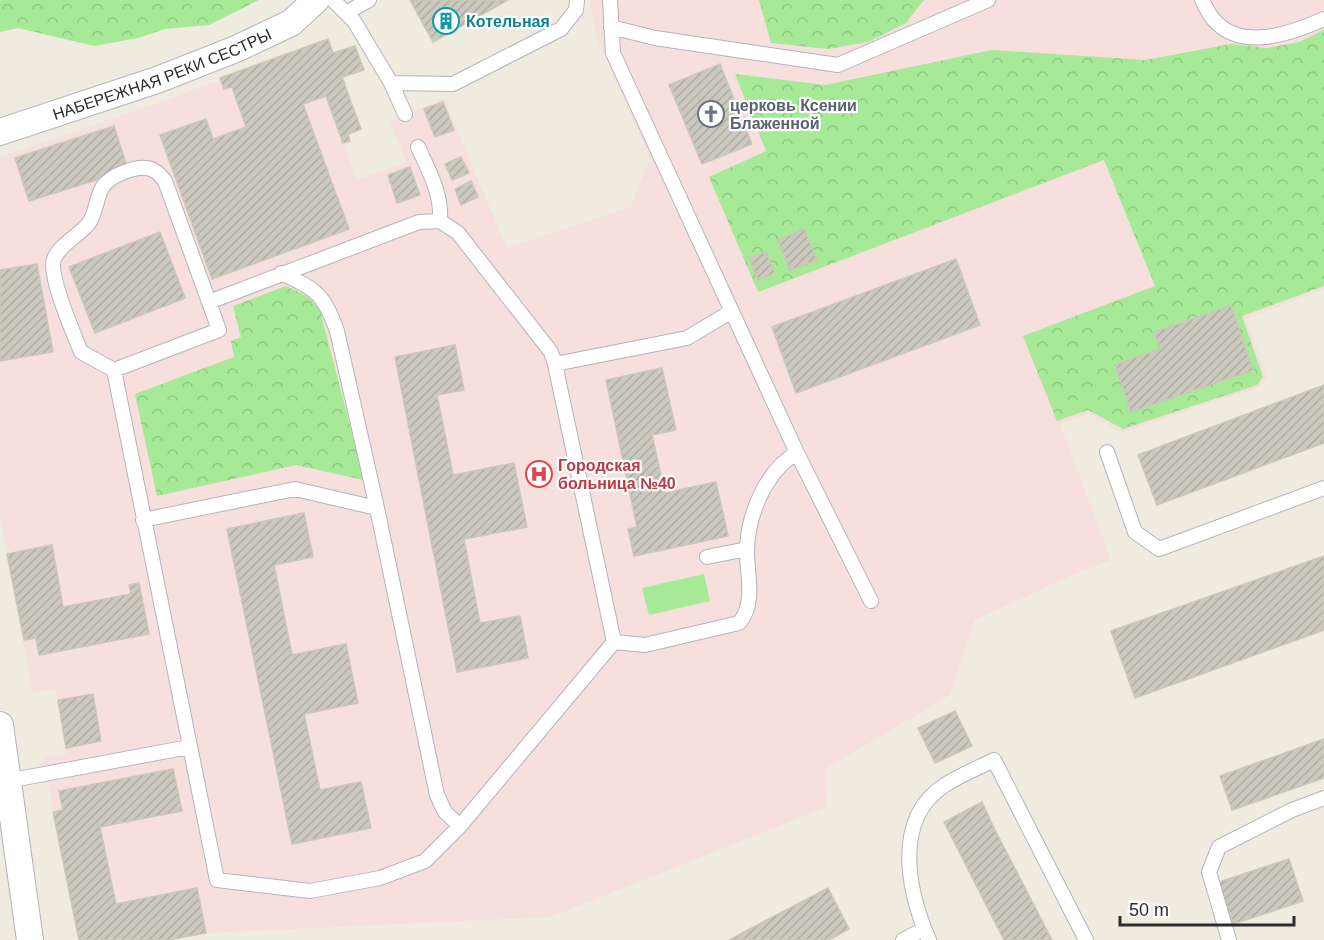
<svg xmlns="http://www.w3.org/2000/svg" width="1324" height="940" font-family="Helvetica,sans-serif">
<defs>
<pattern id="forest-crowns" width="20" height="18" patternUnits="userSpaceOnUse" patternTransform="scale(1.5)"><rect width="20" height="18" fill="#a6e997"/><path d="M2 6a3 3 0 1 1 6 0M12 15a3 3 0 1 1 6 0" fill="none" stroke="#8fc882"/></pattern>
<pattern id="building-hatch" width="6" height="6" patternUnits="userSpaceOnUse" patternTransform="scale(1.5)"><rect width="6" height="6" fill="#cbc9bd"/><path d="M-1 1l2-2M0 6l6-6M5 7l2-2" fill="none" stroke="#afada3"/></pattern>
</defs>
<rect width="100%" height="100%" fill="#efebde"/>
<path fill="#f6dfdc" d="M590,0H1324V289L1246,319L1267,377L1260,387L1122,433L1088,414L1060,424L1111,560L1072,575L975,620L950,695L825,769L827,807L550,917L206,933L168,940H79L43,758L67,754L56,689L32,692L0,515V157L167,100L328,39L334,53L355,46L364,70L342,78L361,129L348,134L350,141L343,144L357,180L407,162L389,121L444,99L507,248L631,207L650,158L596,36Z"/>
<path fill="url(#forest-crowns)" d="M0,0H259L209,25L165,29L138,38L94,46L18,28L0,32Z
M759,0H924L906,23L868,42L828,49L771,43Z
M1324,30V286L1242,316L1263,377L1257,385L1123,429L1088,410L1057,421L1023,336L1155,286L1104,160L758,292L709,177L766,151L735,74L825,85L992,50L1145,60L1231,44L1267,48L1299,42Z
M286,286L307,296L320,310L364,480L296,465L157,496L135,394L234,357L231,341L241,337L233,306Z"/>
<path fill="#a6e997" d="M704,574L710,601L649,615L642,588Z"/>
<path fill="url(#building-hatch)" stroke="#cbc7b8" stroke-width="1.5" d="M410,0H508L433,42Z
M328,39L333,53L355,46L364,70L342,77L361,129L348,134L350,141L343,143L326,96L303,104L349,229L212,279L160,135L206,119L213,139L246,127L232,87L224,89L220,78Z
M720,64L752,144L702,164L669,85Z
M443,102L454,130L435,137L424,109Z
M114,126L128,170L29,201L15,158Z
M461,157L469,173L452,180L445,164Z
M410,167L420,195L397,203L388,175Z
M471,181L478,197L461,205L455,189Z
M804,229L817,260L790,270L778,240Z
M160,232L185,298L95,333L69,267Z
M766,252L775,273L758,280L749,258Z
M956,259L980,325L796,393L772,327Z
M37,264L53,352L0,361V270Z
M1231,306L1253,370L1131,412L1115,365L1160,349L1154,332Z
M455,345L464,390L437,395L453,475L514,463L527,527L464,539L480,623L520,616L528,658L457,672L395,357Z
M662,368L676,430L652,435L665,493L716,482L728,536L634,556L628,529L637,527L606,380Z
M1324,385V443L1157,505L1138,455Z
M304,513L313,557L274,565L292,655L346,644L358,703L304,714L320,790L361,782L371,828L292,844L227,529Z
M52,545L63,607L131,594L129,585L139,583L149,634L39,655L36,638L24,640L7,554Z
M1324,556V630L1135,698L1111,631Z
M93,694L101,741L66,748L58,700Z
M955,711L972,746L935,763L918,728Z
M1324,739V778L1232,810L1220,776Z
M173,769L182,811L100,827L116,904L197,888L206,933L168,940H79L53,812L63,810L59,791Z
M982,802L994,828L1052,940H1004L944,822Z
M1289,859L1303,901L1233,924L1219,882Z
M828,888L849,929L829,940H729Z"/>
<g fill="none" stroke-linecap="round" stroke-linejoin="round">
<defs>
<path id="lane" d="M333,0L354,21L391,83L405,114
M610,0L613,53L797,453L871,601
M1202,0C1205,6 1209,15 1214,20C1242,52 1292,33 1324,19
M346,13L369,0
M611,27L655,38L838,65L988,0
M391,83L453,84L561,29L576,10L577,0
M418,147C429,171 442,194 440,221
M281,273C317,290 323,293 337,331L377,508
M732,311L687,338L555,364L614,642L645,645L739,623C756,604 747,575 747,552C747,516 766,470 797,453
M555,364L551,352L458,233L440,221L419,222L209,302L219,330L114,370L217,880L310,891L380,878L425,861L460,826L614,642
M114,370L81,352C74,334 48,276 54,259C60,244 79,236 89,223C96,213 96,199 102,188C110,175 141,162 155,171C159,173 162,178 165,181L209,302
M1107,452L1135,532L1159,549L1324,488
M143,520L295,489L377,508L437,795L445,812L460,826
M707,557L747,549
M7,781L189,747
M903,940L924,929
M929,940C908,891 892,819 945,785C960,775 978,768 994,760L1086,940
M1229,940L1209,872L1219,847L1292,810L1324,798"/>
<g id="street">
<path id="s1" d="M0,132L157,80L236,49L291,23L316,0"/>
<path d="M0,725L30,940"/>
</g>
</defs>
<use href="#lane" stroke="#b2b3c1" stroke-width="16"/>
<use href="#street" stroke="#b2b3c1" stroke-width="28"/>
<use href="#lane" stroke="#fff" stroke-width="14"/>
<use href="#street" stroke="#fff" stroke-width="26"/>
</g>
<defs>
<symbol id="building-ring" viewBox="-11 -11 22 22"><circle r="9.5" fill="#fff" stroke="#0f9aa8" stroke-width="1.5"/><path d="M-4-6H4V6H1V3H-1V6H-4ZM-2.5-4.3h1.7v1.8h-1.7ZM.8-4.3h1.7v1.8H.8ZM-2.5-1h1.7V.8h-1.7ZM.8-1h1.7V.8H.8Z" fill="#0f9aa8"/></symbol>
<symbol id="church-ring" viewBox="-11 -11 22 22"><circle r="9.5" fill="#fff" stroke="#6b7280" stroke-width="1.5"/><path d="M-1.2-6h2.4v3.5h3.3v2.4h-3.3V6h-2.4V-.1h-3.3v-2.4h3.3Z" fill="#6b7280"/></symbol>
<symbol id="hospital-ring" viewBox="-11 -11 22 22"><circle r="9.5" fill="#fff" stroke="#e0444e" stroke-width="1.5"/><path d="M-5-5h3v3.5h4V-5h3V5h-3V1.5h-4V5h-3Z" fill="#e0444e"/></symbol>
</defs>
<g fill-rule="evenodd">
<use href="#building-ring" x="431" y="6" width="30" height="30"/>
<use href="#church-ring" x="696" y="99" width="30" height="30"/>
<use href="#hospital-ring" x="524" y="459" width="30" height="30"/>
</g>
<g text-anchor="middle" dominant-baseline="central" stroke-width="4.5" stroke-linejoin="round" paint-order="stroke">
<g font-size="16" font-weight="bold" fill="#0d838f" stroke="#fff" text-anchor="start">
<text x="466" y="21">Котельная</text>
</g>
<g font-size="16" fill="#2d2d2d" stroke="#fff">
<text stroke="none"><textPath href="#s1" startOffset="172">НАБЕРЕЖНАЯ РЕКИ СЕСТРЫ</textPath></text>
</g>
<g font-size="16" font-weight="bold" fill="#5b616d" stroke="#fff" text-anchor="start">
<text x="730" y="105">церковь Ксении<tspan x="730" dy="18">Блаженной</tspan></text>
</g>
<g font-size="16" font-weight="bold" fill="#be3a42" stroke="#fff" text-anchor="start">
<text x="558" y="465">Городская<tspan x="558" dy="18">больница №40</tspan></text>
</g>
</g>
<path d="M1120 916v9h174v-9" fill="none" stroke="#2d2d2d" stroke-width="3"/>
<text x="1129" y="916" font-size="18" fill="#2d2d2d" stroke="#ffffff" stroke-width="4.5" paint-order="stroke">50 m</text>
</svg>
